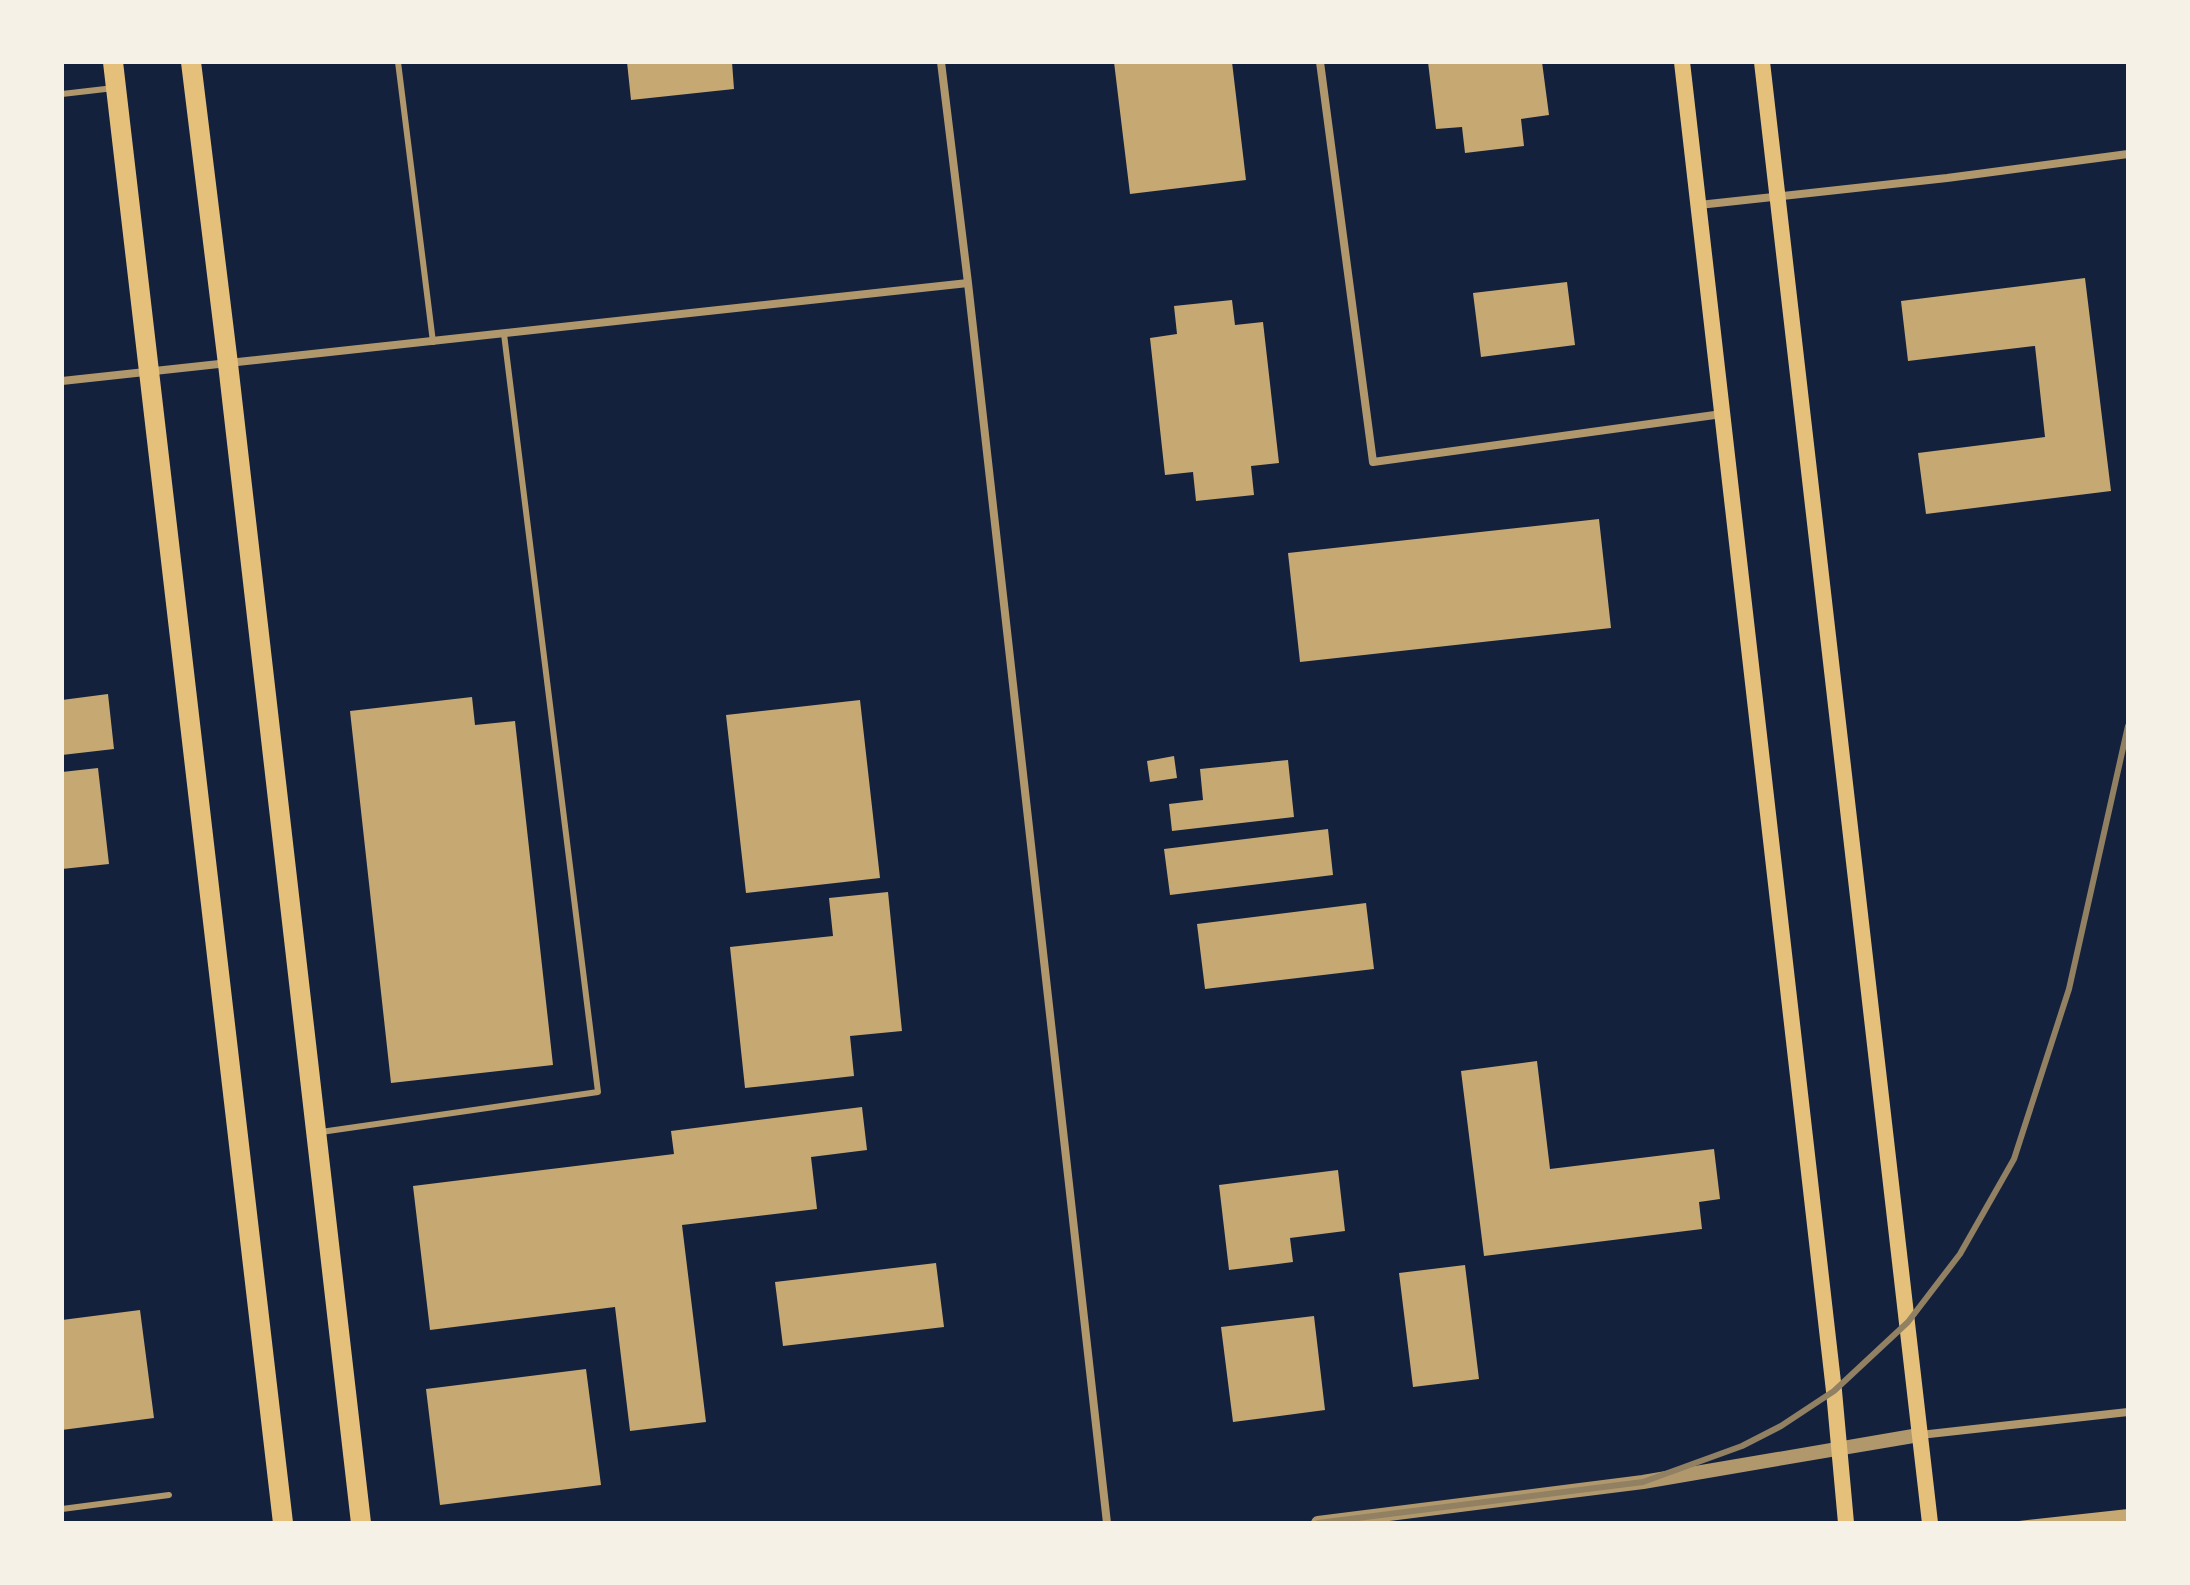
<svg xmlns="http://www.w3.org/2000/svg" width="2190" height="1585" font-family="'Roboto Serif',serif">
<rect width="100%" height="100%" fill="#14213d"/>
<path fill="#c6a872" d="M627,62H732L734,89L631,100Z
M1114,62H1232L1246,180L1130,194Z
M1428,62H1542L1549,115L1521,119L1524,146L1465,153L1462,127L1436,129Z
M2085,278L2111,491L1926,514L1918,453L2045,437L2035,346L1908,361L1901,301Z
M1567,282L1575,345L1481,357L1473,293Z
M1232,300L1235,325L1263,322L1279,463L1251,466L1254,495L1196,501L1193,472L1165,475L1150,338L1177,334L1174,306Z
M1599,519L1611,628L1300,662L1288,553Z
M108,694L114,749L62,755V700Z
M472,697L475,725L515,721L553,1065L391,1083L350,711Z
M860,700L880,878L746,893L726,715Z
M1174,756L1177,778L1150,782L1147,761Z
M1288,760L1294,817L1172,831L1169,804L1203,800L1200,769Z
M98,768L109,864L62,869V772Z
M1328,829L1333,875L1170,895L1164,849Z
M888,892L902,1031L850,1036L854,1076L745,1088L730,947L833,936L829,898Z
M1366,903L1374,969L1205,989L1197,924Z
M1537,1061L1550,1169L1714,1149L1720,1199L1699,1202L1702,1229L1484,1256L1461,1071Z
M862,1107L867,1150L811,1157L817,1209L682,1225L706,1422L630,1431L615,1307L430,1330L413,1186L674,1154L671,1131Z
M1338,1170L1345,1231L1290,1238L1293,1262L1229,1270L1219,1185Z
M936,1263L944,1327L783,1346L775,1282Z
M1465,1265L1479,1379L1413,1387L1399,1273Z
M140,1310L154,1418L62,1430V1320Z
M1314,1316L1325,1410L1233,1422L1221,1327Z
M586,1369L601,1485L440,1505L426,1389Z
M2128,1509V1523H2019V1521Z"/>
<g fill="none" stroke-linecap="round" stroke-linejoin="round">
<path stroke="#b1986c" stroke-width="6" d="M398,62L433,342
M62,94L114,88
M321,1132L598,1092L504,334
M62,1509L169,1495"/>
<path stroke="#b1986c" stroke-width="8" d="M941,62L968,283L1107,1523
M1320,62L1373,462L1722,414
M1699,205L1947,178L2128,154
M62,381L968,283
M1920,1435L2128,1412"/>
<path stroke="#b1986c" stroke-width="14" d="M1318,1523L1643,1482L1919,1435"/>
<path stroke="#e5c07b" stroke-width="16" d="M1682,62L1834,1391L1846,1523
M1762,62L1930,1523"/>
<path stroke="#e5c07b" stroke-width="20" d="M113,62L283,1523
M191,62L228,364L361,1523"/>
<path stroke="#918062" stroke-width="6" d="M1318,1523L1643,1482L1742,1446L1781,1426L1834,1391L1908,1322L1960,1254L2014,1159L2069,989L2128,726"/>
</g>
<rect width="2190" height="1585" fill="none" stroke="#f6f1e7" stroke-width="128"/>
</svg>
